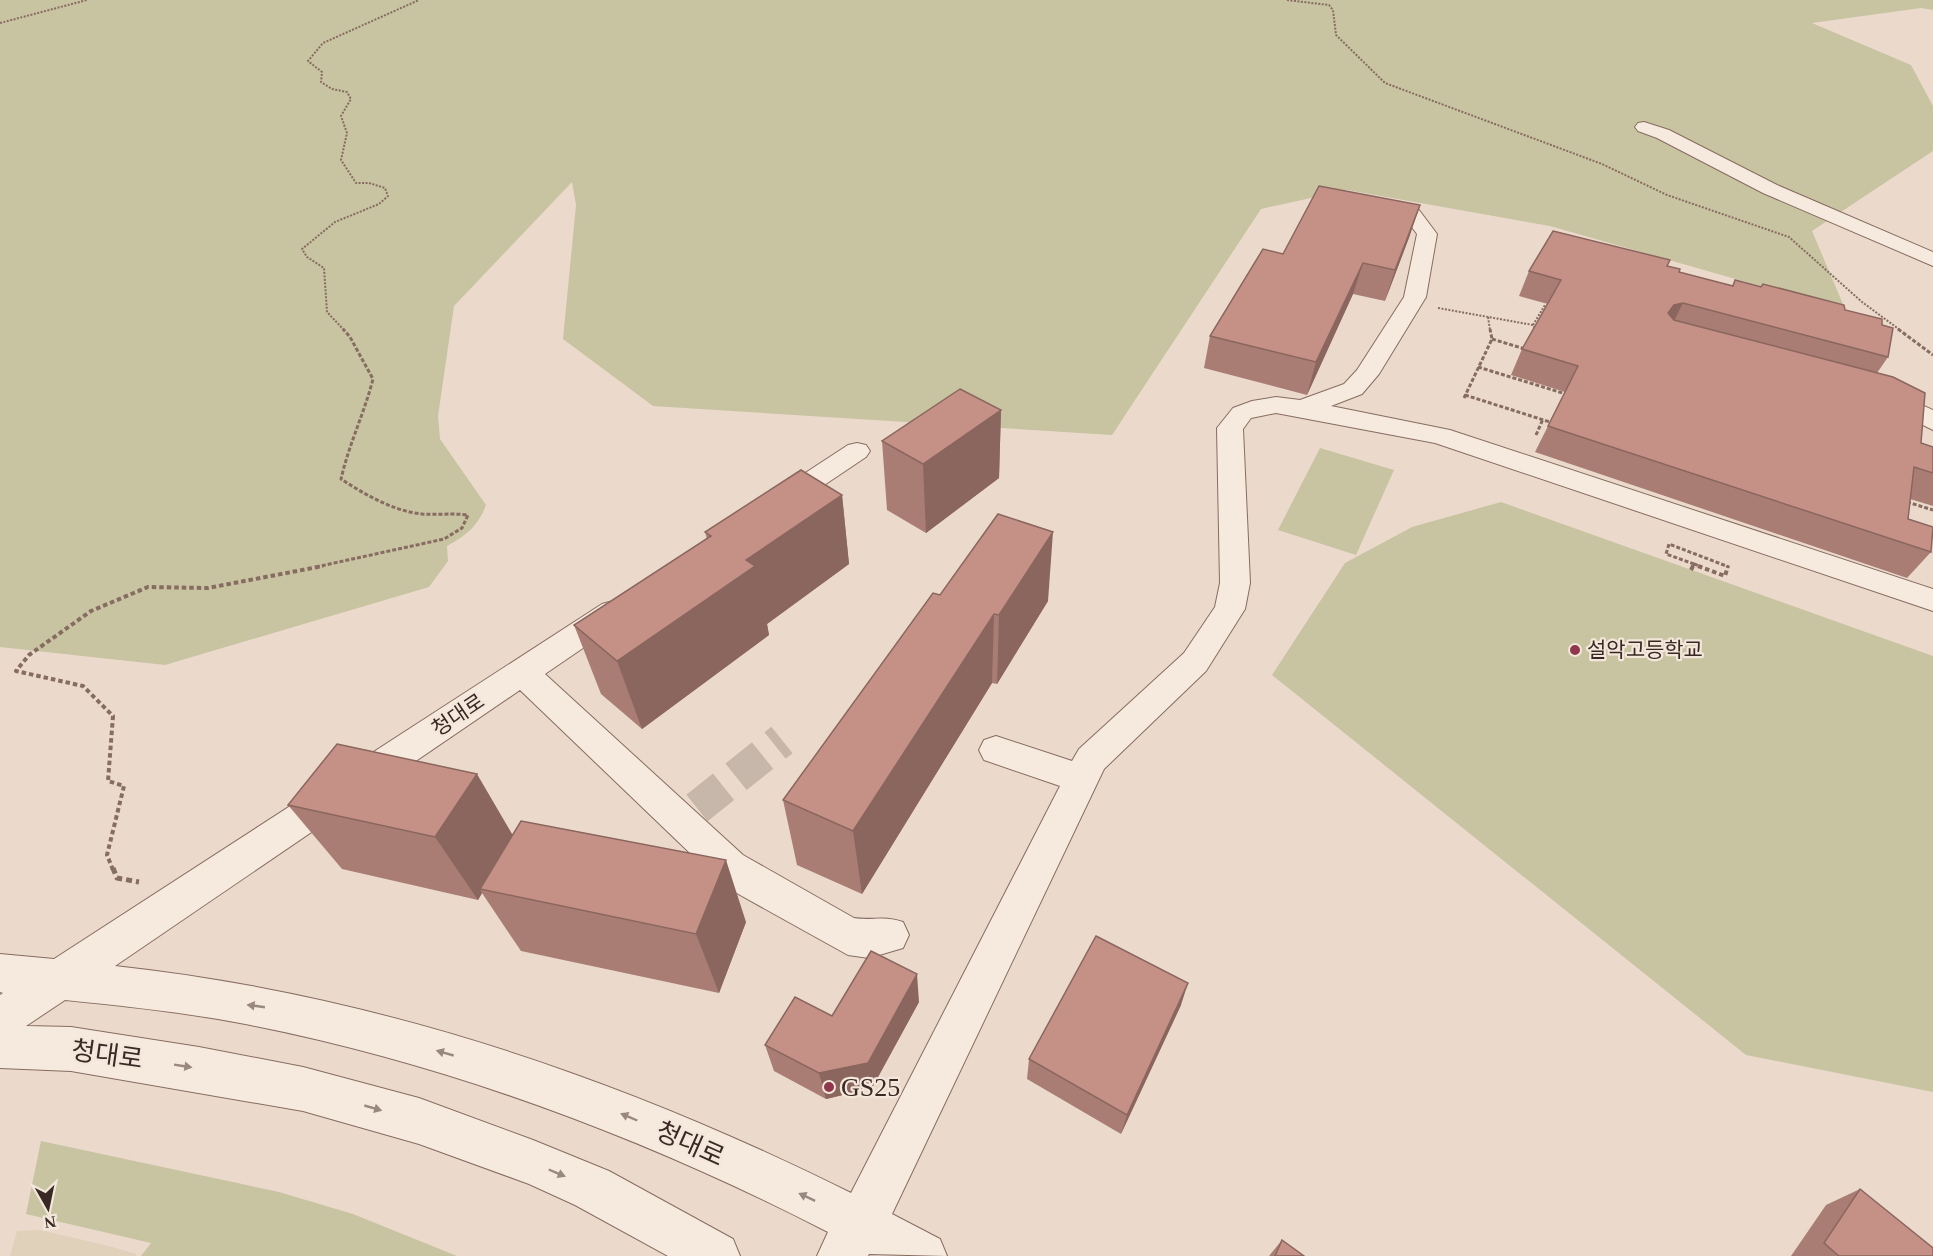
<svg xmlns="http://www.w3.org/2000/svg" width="1933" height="1256" font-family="'Times New Roman','Noto Sans KR',serif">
<rect width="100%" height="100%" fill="#ebdacc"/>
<path fill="#e0d1ba" d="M40,1230L105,1245L137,1254L135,1256H10L17,1231Z"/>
<path fill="#c8c3a0" d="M0,0H1933V10L1921,8L1812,23L1911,65L1933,106V151L1812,231L1851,323L1746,282L1550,226L1347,190L1261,209L1112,435L653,406L563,339L576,205L572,182L454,306L438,416L440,439L486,505C478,526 467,535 447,546L448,561L429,587L165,665L0,647Z
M1320,448L1394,470L1356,555L1278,530Z
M1501,502L1933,656V1092L1746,1055L1272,675L1345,563L1412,527Z
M41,1141L279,1192L353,1214L457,1256H141L151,1243L26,1214Z"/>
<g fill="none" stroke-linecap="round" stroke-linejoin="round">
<path stroke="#c7b6aa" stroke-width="34" stroke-dasharray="34 16" stroke-linecap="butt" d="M697,808L782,740"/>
<defs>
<path id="minor" d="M1644,122L1669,130L1777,185L1933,252V266L1763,193L1657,138L1638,131L1635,127L1638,123Z
M1412,208L1419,210L1437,234L1426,297L1379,374L1362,394L1331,406L1450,430L1933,589V611L1435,443L1276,413L1251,418L1243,429L1250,583L1245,609L1206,671L1104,769L892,1214L940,1239L947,1256L869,1254L868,1256H817L828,1232C641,1136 447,1063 240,1023C182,1012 123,1006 65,1000L26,1026L71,1027L199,1047L303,1067L419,1098L533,1140L609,1171L733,1239L740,1256H668L575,1205L529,1184L419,1144L303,1111L71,1071L0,1068V995L3,993L0,992V954L54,959L602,604L613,601L624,604L629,612L624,620L545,674L743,855L854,918C873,921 884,915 903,922L909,935L903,948L869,958L848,955L733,891L717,879L520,690L115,966C373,994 619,1077 851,1193L1060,786L984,760L979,750L984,740L996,736L1072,761L1079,749L1184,653L1215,607L1220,583L1217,428L1233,408L1252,401L1276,397L1300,400L1344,384L1357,370L1404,297L1417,234L1402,214L1405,210Z
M1886,389L1933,410V430L1877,402L1873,397L1877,392Z
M857,443L866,445L870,451L866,457L790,508L780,511L770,508L766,502L770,496L848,445Z"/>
</defs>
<use href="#minor" stroke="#866c61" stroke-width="2"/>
<path stroke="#866c61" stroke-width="2" stroke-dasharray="2 1.5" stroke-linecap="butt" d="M1287,0L1329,5L1333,10L1336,35L1385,83L1602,164L1667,195L1789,237L1862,302L1900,330
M0,23L87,0
M1438,308L1533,325L1536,330
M1488,317L1490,330
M1533,325L1545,305L1551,307
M344,330L327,312L324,268L307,257L302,249L335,222L379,204L388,196L385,188L369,183H356L341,160L347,133L341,116L351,99L347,92L332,89L321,82L322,72L308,61L323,43L419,0"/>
<path stroke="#866c61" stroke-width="3" stroke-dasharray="4 2" stroke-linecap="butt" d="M1535,329L1536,331
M1898,329L1933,355
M1492,339L1525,349
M1478,367L1569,395
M1465,395L1553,423
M1464,398L1492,339L1490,329
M1536,435L1543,419
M1907,502L1933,510
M1694,564L1702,567
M1694,564L1666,554L1669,544L1729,567
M316,567L444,539L462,528L468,515C452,513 437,515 422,514C393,511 364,494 341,479C349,444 364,414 373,379L350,337L343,329
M1692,567L1694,564"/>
<path stroke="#866c61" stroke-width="4" stroke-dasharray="4.5 3" stroke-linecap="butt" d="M1698,566L1725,576L1728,566
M1691,570L1693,566
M113,870L107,855L124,786L108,781L113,716L83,686L16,671L29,655L91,611L148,587L208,588L323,566"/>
<path stroke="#866c61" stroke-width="5" stroke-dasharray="6 4" stroke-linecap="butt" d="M113,868L117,878L139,882"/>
<use href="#minor" fill="#f6e9de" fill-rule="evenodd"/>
</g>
<path fill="#a97d73" d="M1410,235L1385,301L1353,294L1307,395L1204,368L1210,336L1283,254Z
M1667,266L1679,272L1732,286L1735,280L1761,287L1763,284L1845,310L1882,325L1888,357L1877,373L1921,443L1933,447V506L1910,499L1908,519L1931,552L1907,578L1535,452L1565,392L1511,375L1522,349L1548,304L1519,296L1529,271Z
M1001,410L999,478L926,533L887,510L882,441Z
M842,495L849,564L767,624L769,635L642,729L601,694L574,625L707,539L705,532Z
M940,595L1048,601L997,684L992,683L862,894L797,865L783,800Z
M288,805L512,835L746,922L719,993L521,951L482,893L478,900L342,869Z
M919,1002L872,1088L826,1099L774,1071L765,1045L832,1016Z
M1181,1005L1121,1134L1027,1079L1029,1059Z
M1860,1189L1933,1256H1791L1826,1205Z
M1282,1240L1304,1256H1269Z"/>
<path fill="#8a665e" d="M1420,205L1410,235L1385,301L1395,270Z
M1363,263L1353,294L1307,395L1316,362Z
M1683,303L1670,329L1668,313L1674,305Z
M1001,410L999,478L926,533L923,464Z
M842,495L849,564L767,624L769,635L642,729L617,661L746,560Z
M1053,532L1048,601L997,684L999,615Z
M994,614L992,683L862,894L853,831Z
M477,774L515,839L480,889L482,893L478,900L435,837Z
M726,860L746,922L719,993L696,934Z
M917,974L919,1002L872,1088L826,1099L819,1073Z
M1188,983L1181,1005L1121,1134L1127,1115Z"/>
<path fill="#c59186" stroke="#8a665e" stroke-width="1.5" d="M1319,186L1420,205L1395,270L1363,263L1316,362L1210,336L1263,249L1283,254Z
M1553,231L1670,260L1667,266L1680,269L1679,272L1733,286L1735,280L1761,287L1763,284L1844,305L1845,310L1882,319V325L1893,328L1888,357L1683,303L1674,305L1668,313L1674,320L1893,377L1925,393L1921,443L1933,447V473L1914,467L1908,519L1933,527L1931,552L1548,426L1578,366L1522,349L1561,280L1529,271Z
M960,389L1001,410L923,464L882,441Z
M801,470L842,495L746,560L755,566L617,661L574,625L711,536L705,532Z
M998,514L1053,532L999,615L994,614L853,831L783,800L933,593L940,595Z
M337,744L477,774L435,837L288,805Z
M521,821L726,860L696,934L480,889Z
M1096,936L1188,983L1127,1115L1029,1059Z
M871,951L917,974L868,1063L819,1073L765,1045L795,997L832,1016Z
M1860,1189L1933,1248V1256H1839L1824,1243Z
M1282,1240L1304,1256H1275Z"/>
<defs><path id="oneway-solid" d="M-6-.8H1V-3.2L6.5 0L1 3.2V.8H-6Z" transform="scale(1.5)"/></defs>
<g fill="#988880">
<use href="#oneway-solid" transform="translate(256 1006) rotate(-172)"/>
<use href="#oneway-solid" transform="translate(445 1053) rotate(-164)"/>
<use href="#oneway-solid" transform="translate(183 1066) rotate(9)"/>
<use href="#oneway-solid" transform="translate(373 1108) rotate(16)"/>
<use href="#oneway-solid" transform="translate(629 1117) rotate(-157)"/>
<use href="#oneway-solid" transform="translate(557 1173) rotate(23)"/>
<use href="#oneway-solid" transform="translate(807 1197) rotate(-155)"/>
</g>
<g fill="#8f374d" stroke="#f3e6da" stroke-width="2">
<circle cx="1575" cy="650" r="6"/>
<circle cx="829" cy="1087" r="6"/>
</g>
<g text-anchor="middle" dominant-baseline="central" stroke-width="4.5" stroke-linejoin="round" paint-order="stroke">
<g font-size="21" fill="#392823" stroke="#f3e6da" text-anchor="start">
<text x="1587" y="650">설악고등학교</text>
</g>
<g font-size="21" fill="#392823" stroke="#f3e6da">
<text transform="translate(458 715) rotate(-34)">청대로</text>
</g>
<g font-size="26" fill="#392823" stroke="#f3e6da">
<text transform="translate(107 1055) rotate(8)">청대로</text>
<text transform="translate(690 1144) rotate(24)">청대로</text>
</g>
<g font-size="26" fill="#392823" stroke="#f3e6da" text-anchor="start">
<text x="841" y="1087">GS25</text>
</g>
</g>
<g transform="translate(48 1208) rotate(171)" stroke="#f3e6da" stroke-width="4.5" paint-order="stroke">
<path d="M0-4.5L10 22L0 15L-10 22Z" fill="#392823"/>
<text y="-9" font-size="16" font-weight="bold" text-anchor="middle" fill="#392823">N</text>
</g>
</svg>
